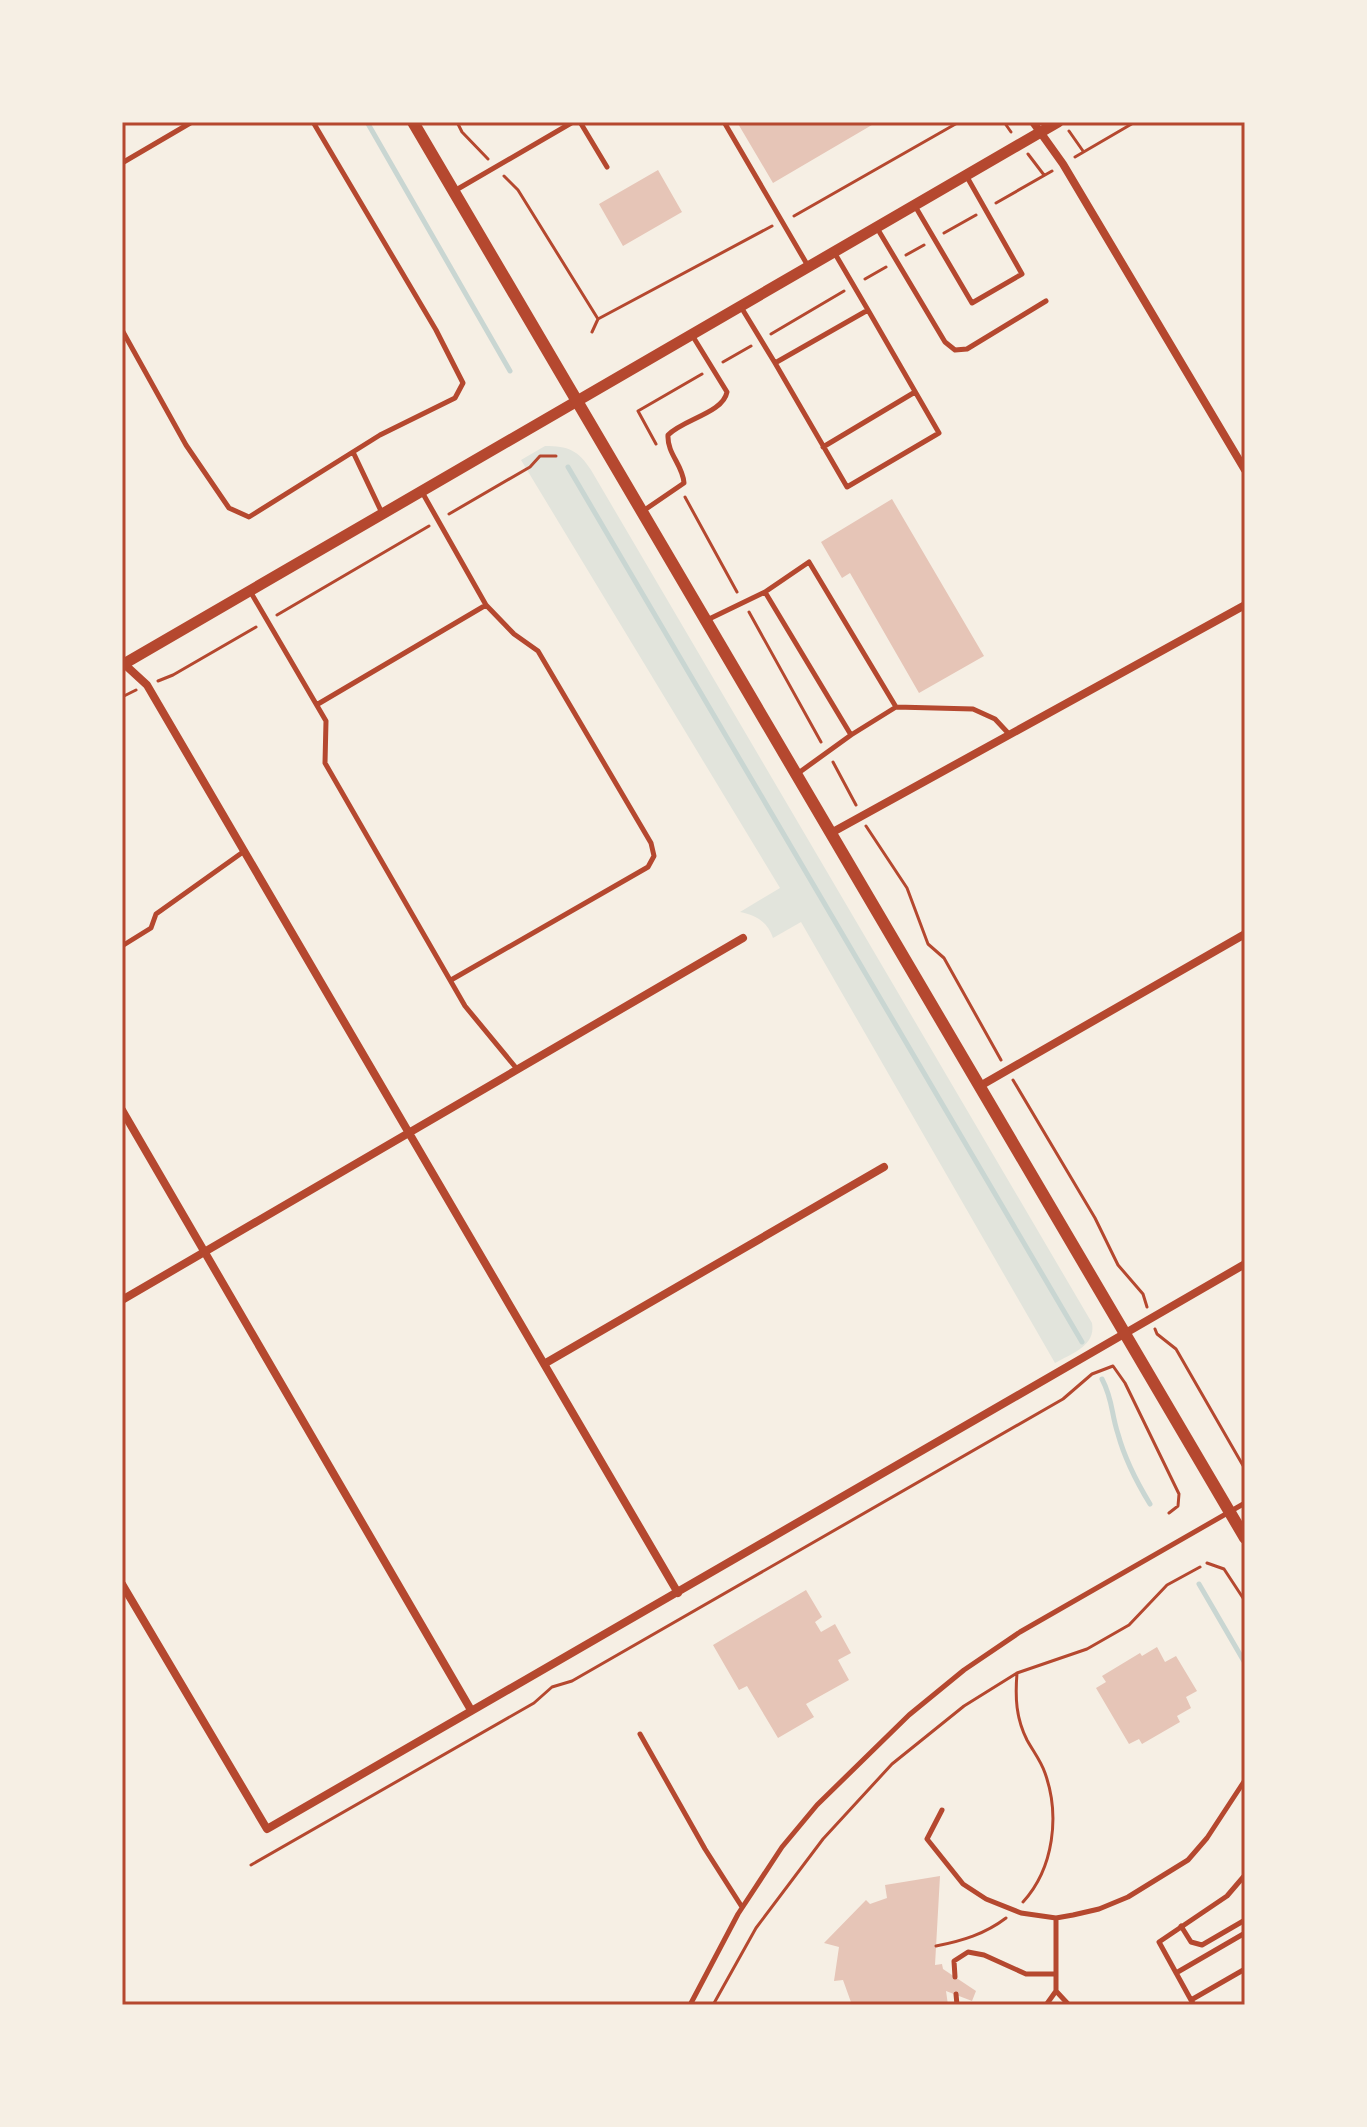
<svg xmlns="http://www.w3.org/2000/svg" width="1367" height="2127" font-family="'Fira Sans',sans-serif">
<rect width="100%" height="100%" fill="#f6efe4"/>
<path fill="#e2e4dc" d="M545,446C568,446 578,450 591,470L1092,1323C1096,1346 1072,1353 1055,1363L801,922L773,938C768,922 756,915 740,912L780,888L521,460Z"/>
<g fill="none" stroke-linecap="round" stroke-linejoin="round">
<path stroke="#c9d6d2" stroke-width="5" d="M367,122L510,371
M568,467L1082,1342
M1102,1379C1113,1400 1111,1413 1118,1434C1125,1460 1136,1481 1150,1504
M1199,1584L1245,1663"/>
</g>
<path fill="#e6c5b7" d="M737,122H877L773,183Z
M658,170L682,212L623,246L599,204Z
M892,499L984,656L919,693L850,573L842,578L821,542Z
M806,1590L822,1617L815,1622L821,1632L835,1624L851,1653L838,1660L849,1680L806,1704L814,1717L778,1738L747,1686L739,1690L713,1645Z
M1157,1647L1165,1662L1176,1656L1197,1691L1186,1697L1191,1708L1177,1716L1180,1722L1142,1744L1139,1739L1129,1744L1096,1688L1106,1682L1102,1676L1140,1653L1142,1656Z
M940,1876L935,1965L942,1964L943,1969L976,1991L972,2001L946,1991L948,2005H852L843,1980L834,1981L839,1947L824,1943L866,1900L870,1904L887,1898L885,1885Z"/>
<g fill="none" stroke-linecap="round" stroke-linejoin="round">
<path stroke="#b5482f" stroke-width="3" d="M457,122L462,132L488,159
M1004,122L1011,132
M1069,131L1083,151
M1028,154L1044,175
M1075,157L1135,122
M504,176L518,190L598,319
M996,203L1052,171
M794,216L959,122
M944,233L976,215
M906,255L924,245
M865,279L886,267
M592,332L598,319L772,226
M771,334L844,291
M723,362L751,346
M656,444L638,411L702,374
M685,497L737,592
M449,514L530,467L540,456H556
M749,612L821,742
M277,615L429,526
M158,681L173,675L256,627
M122,697L136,690
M833,762L856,805
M866,826L907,888L928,944L944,958L1001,1060
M1013,1080L1095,1218L1118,1265L1143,1294L1147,1307
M1155,1329L1157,1334L1176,1349L1245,1469
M1207,1563L1224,1569L1245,1601
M1017,1673C1015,1698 1016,1718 1027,1740C1033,1751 1041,1761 1045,1773C1060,1815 1054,1868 1023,1902
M251,1865L534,1703L552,1687L572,1681L1063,1399L1092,1374L1113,1366L1125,1383L1179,1494L1178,1506L1169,1513
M936,1946C962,1941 985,1934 1006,1918
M713,2005L756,1928L823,1839L892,1764L964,1706L1017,1673L1087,1649L1129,1625L1167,1585L1200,1567"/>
<path stroke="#b5482f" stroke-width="5" d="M580,122L607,167
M724,122L808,266
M122,163L192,122
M456,190L573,122
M915,206L972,303L1022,274L967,177
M877,228L945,342L955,350L967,349L1046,301
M741,307L775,363L868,310L834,252
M122,330L186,445L229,508L249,517L380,435L455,398L463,383L436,330L313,122
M775,363L847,487L939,433L868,310
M823,447L915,392
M353,452L382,513
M422,492L486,605L514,634L538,651L651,843L654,856L648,867L451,980
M643,511L684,483C683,465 667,454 668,435C684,419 723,413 727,392L692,335
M250,591L326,721L325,763L465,1006L517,1069
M765,592L809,562L896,707
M707,620L765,592L851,735L797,774
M318,704L486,605
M851,735L896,707L973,709L995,719L1009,734
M122,946L151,928L156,914L243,852
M640,1734L705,1849L742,1907
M942,1810L927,1839L963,1884L986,1899L1021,1913L1056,1918L1073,1915L1099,1909L1128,1897L1188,1860L1207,1838L1245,1780
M1181,1926L1191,1942L1202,1945L1245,1920
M1176,1973L1245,1933
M955,1977L954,1961L968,1952L984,1955L1026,1974H1056V1918
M1056,1991L1069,2005
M956,1994L957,2005
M1191,2000L1159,1942L1227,1896L1245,1875
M690,2005L738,1914L782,1847L817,1805L909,1715L964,1670L1020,1632L1245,1503
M1046,2005L1056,1991V1974
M1194,2005L1191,2000L1245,1969"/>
<path stroke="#b5482f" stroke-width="8" d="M1033,122L1063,164L1245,470
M122,662L147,685L678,1593
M831,833L1245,605
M980,1086L1245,934
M122,1110L471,1710
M122,1300L743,938
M544,1364L884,1167
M122,1584L267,1829L1245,1264"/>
<path stroke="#b5482f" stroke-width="11" d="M122,665L1058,122"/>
<path stroke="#b5482f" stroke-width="12" d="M413,122L1245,1538"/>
</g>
<rect width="1367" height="2127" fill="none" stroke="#f6efe4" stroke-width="248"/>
<rect x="124" y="124" width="1119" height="1879" fill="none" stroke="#b5482f" stroke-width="3"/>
</svg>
